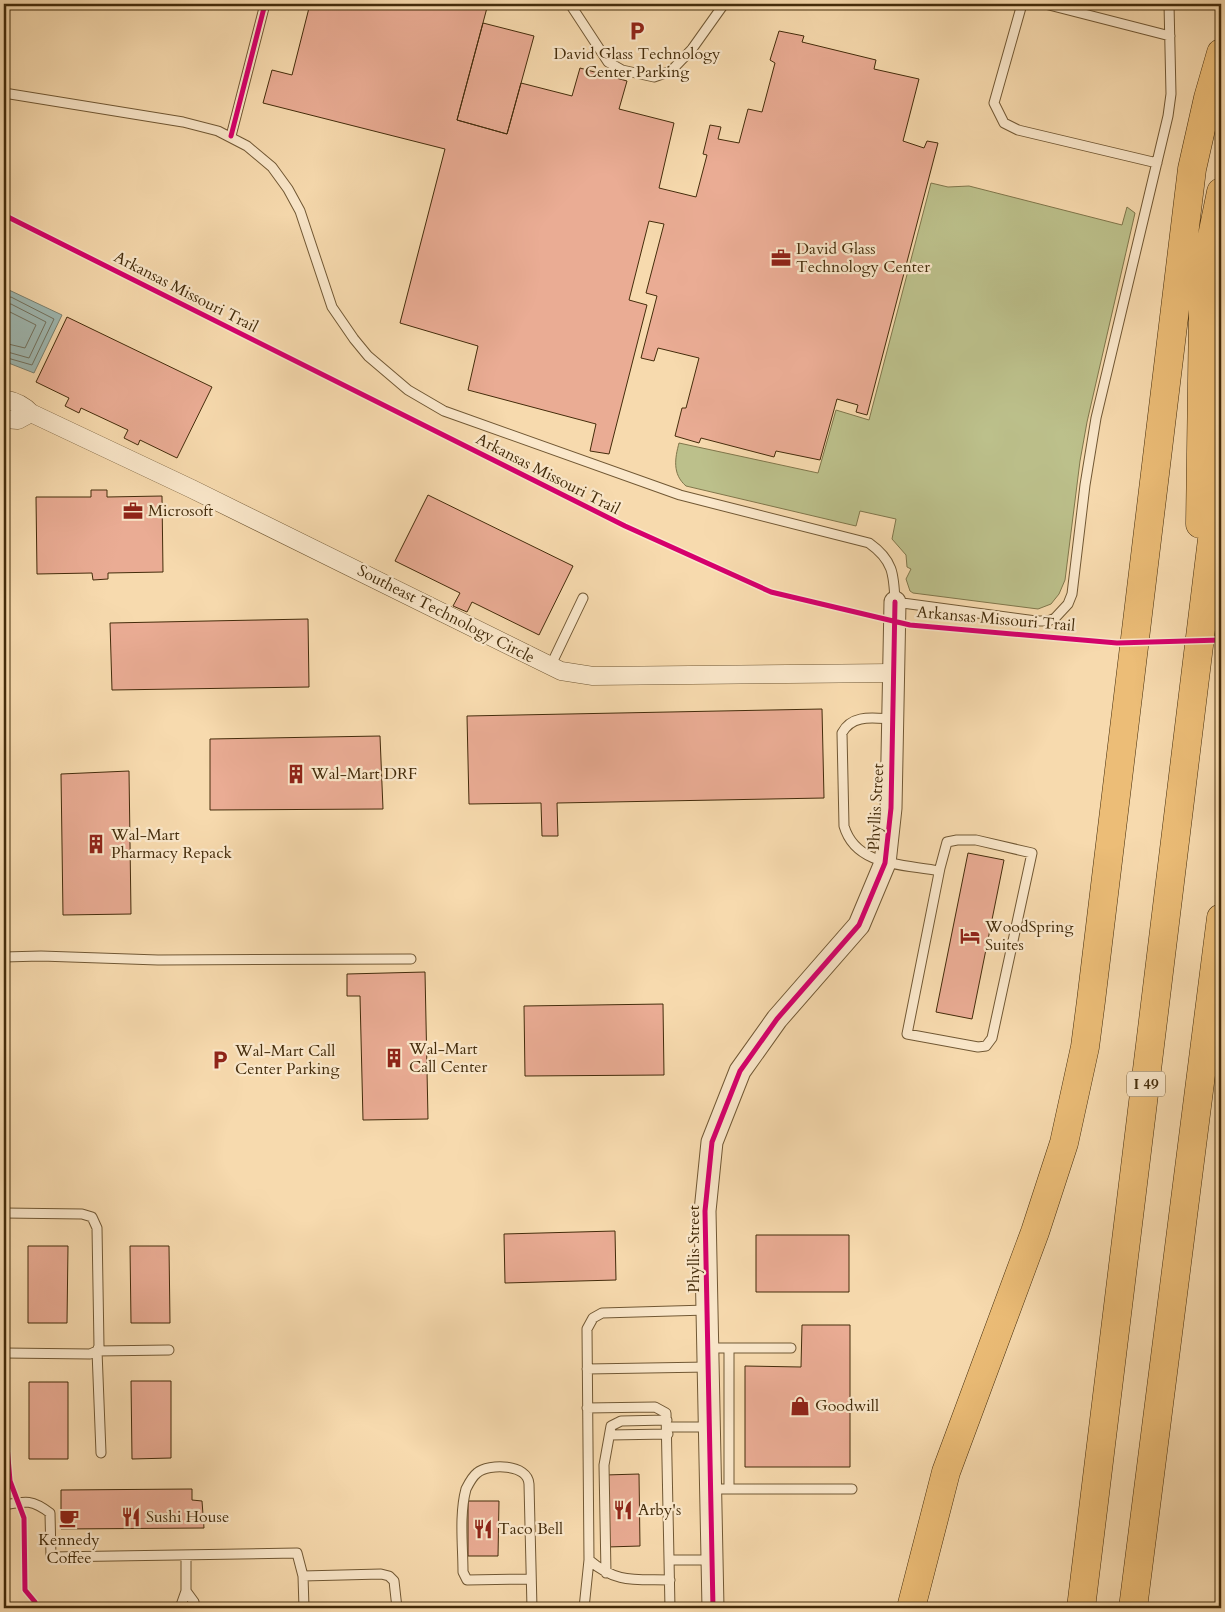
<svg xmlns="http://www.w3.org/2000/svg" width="1225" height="1612" font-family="Cardo,serif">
<rect width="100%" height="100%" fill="#f7daae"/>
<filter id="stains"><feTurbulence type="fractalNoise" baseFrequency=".004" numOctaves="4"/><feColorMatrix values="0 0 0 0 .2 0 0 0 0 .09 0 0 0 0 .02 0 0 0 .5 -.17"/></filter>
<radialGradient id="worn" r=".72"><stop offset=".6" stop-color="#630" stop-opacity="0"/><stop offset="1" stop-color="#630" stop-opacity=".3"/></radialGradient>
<path fill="#bcc08b" stroke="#80764b" d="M931,183L948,187L969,186L1122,225L1127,207L1135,213L1087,422L1080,461L1065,580L1059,594L1051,604L1038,609L913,593L910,591L906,579L911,569L907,567L906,555L892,539L896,519L860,511L856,526L686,486C672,474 675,458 679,443L818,473L836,410L869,420Z"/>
<path fill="#9fb9b3" stroke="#7b8170" d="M9,290L62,315L34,373L6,362L5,294Z"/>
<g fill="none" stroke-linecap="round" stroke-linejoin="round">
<path stroke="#72725f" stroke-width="1" d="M4,298L11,297L54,319L32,365L4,357
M4,304H11L46,322L29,358L4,351
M4,312H10L36,325L25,348L4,343"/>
</g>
<path fill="#eaac94" stroke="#442c0b" d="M310,4H488L457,120L507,134L521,83L572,96L580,68L627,81L619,109L674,123L659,188L696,197L707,155L703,154L710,125L721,127L718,139L739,143L748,109L762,112L775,63L770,60L779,31L804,36L802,42L876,60L874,69L919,79L903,141L924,148L927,141L938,143L867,415L856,412L858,405L837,399L820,460L776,451L774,457L701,438L699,443L675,436L682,408H686L699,358L658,348L654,361L641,358L657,296L646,293L664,224L649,221L629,300L647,305L609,454L590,451L596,424L468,390L478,346L400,323L445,149L263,103L272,70L292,75Z
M483,23L534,36L507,134L457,120Z
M67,317L212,387L177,458L140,440L138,445L124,438L128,430L81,408L79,413L65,406L69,398L36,382Z
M91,490H107V497L162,496L163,572L108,573V579L93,580L92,573L37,574L36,497H91Z
M428,495L573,566L539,635L472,602L467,612L453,606L460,593L395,561Z
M308,619L309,687L112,690L110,623Z
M822,709L824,798L557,803L558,836H542L541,803L469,804L467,716Z
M380,736L383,809L210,810V739Z
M129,771L131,914L63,915L61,774Z
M968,853L1004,860L972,1019L936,1012Z
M425,972L428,1119L363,1120L360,996H347V974Z
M663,1004L664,1075L525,1076L524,1006Z
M615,1231L616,1280L505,1283L504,1234Z
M756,1235H849V1292H756Z
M28,1246H68L67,1323H28Z
M130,1246H169L170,1323H131Z
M802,1325H850V1467H745V1366L801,1367Z
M131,1381H171V1458L132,1459Z
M29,1382H68V1459H29Z
M639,1474L640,1546L607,1547L605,1475Z
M192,1489V1500L202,1501L204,1528L61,1529V1490Z
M468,1501H499L498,1556H468Z"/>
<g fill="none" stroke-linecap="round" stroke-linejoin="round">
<defs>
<path id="service" d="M570,4L608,62L622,70L654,77L671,71L692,49L724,4
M1022,4L994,103L1004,123L1018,130L1157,163
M1045,4L1170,36
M4,93L183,122L218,131L247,146L272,167L288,189L300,211L332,307L354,339L368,356L408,390L444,411L680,495L869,543C893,560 894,574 895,602L1036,621H1048L1055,618L1068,604L1072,594L1085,485L1096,418L1168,116L1171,94L1169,4
M231,136L265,4
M550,667L583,598
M891,719C873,718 852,714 842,733L844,826C856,867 904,864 939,871
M957,840H976L1032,853L992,1038L986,1046L978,1047L907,1034L940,868L947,842Z
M4,957L41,956L158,960L411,959
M4,1213L82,1214L92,1217L97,1228L99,1346L97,1351L90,1354L4,1353
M708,1348H791
M587,1369L708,1367
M587,1408L655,1407L666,1413L670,1608
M667,1427H709
M610,1435L668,1434
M101,1453L97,1351L169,1350
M710,1489H852
M729,1489V1349
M4,1505C25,1501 32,1499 50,1513L51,1557L297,1553L303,1576
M589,1560C617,1584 635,1579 670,1580
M670,1560H712
M606,1573L604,1465L611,1426L621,1421L667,1420
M531,1579L467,1580L463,1572C463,1546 459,1515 466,1489C468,1485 473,1476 477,1473C489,1463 528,1464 529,1484L532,1608
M186,1591L194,1602L195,1608
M180,1608L186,1591V1556
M304,1608L303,1576L381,1574L389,1576L394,1581L397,1608
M584,1608L589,1560L587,1329L593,1318L602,1313L707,1310"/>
<path id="minor" d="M4,399C15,401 24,405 31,413L192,489L561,671L593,676L893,673
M4,419L18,420L31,413"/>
<path id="tertiary" d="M713,1608L705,1211L712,1142L740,1071L777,1019L859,925L885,863L891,808L895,602"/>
<path id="motorway" d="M1200,524L1203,311L1209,251L1221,192
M911,1608L946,1472L1035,1232L1064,1143L1085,1047L1091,1001L1192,169L1208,98L1221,53
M1081,1608L1221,466
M1133,1608L1221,918"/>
</defs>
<use href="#service" stroke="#715834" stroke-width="11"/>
<use href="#minor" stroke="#715834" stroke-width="19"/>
<use href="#tertiary" stroke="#715834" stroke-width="23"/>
<use href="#motorway" stroke="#442c0b" stroke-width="29"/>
<use href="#service" stroke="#fae7ca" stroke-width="9"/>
<use href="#minor" stroke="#fae7ca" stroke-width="18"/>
<use href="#tertiary" stroke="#fae7ca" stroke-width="21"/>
<use href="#motorway" stroke="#ecbd77" stroke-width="28"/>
<defs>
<path id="cycleway" d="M231,136L265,4
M4,215L625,526L771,592L910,625L1117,643L1221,640
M4,1410L10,1481L24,1518L25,1590L35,1602V1608
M713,1608L705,1211L712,1142L740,1071L777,1019L859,925L885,863L891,808L895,602"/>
</defs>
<use href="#cycleway" stroke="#fae7ca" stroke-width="8"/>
<use href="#cycleway" stroke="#d6006c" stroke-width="5"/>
</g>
<defs>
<symbol id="parking-bare" viewBox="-9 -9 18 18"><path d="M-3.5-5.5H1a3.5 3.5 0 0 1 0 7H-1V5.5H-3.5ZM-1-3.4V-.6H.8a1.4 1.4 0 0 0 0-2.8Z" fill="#8f2418" stroke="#fae7ca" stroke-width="2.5" paint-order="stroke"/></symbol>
<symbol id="office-bare" viewBox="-9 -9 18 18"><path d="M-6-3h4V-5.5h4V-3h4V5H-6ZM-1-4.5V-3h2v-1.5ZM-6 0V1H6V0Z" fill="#8f2418" stroke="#fae7ca" stroke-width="2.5" paint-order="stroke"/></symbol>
<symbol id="building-bare" viewBox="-9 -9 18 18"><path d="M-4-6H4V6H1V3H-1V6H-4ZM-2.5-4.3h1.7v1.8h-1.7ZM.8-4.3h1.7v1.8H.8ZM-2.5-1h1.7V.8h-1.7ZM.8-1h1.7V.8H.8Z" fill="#8f2418" stroke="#fae7ca" stroke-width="2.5" paint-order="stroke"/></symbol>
<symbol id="hotel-bare" viewBox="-9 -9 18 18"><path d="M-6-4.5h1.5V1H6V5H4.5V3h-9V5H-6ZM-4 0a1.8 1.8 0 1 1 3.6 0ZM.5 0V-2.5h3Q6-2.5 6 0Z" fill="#8f2418" stroke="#fae7ca" stroke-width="2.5" paint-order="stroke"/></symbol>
<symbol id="shop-bare" viewBox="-9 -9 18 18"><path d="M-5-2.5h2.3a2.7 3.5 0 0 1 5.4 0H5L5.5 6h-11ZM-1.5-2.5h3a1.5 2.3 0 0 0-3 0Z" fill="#8f2418" stroke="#fae7ca" stroke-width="2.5" paint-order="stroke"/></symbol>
<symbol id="restaurant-bare" viewBox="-9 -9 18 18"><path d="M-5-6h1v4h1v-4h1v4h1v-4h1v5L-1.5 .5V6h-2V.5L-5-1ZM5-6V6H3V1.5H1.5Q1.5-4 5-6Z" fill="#8f2418" stroke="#fae7ca" stroke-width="2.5" paint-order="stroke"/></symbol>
<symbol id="cafe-bare" viewBox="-9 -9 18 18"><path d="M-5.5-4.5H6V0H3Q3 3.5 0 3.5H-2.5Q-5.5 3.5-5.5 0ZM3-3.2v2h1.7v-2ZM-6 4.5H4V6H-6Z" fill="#8f2418" stroke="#fae7ca" stroke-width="2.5" paint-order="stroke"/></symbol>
</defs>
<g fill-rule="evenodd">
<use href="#parking-bare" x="623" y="17" width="28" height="28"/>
<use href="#office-bare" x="767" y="244" width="28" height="28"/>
<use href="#office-bare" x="119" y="497" width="28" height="28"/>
<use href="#building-bare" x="282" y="760" width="28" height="28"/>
<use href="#building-bare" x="82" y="830" width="28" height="28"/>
<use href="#hotel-bare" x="956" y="922" width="28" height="28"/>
<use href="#building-bare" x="380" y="1044" width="28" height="28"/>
<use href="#parking-bare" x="206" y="1046" width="28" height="28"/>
<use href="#shop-bare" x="786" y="1392" width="28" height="28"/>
<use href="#restaurant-bare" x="609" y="1496" width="28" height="28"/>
<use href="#restaurant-bare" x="117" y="1503" width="28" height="28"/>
<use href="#cafe-bare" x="55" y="1504" width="28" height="28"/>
<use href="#restaurant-bare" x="469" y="1515" width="28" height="28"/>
</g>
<g text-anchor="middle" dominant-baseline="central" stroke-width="4.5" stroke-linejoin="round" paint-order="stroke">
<rect fill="#fae7ca" stroke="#7b6444" stroke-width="1" x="1127" y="1071.5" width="38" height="25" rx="4"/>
<g font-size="15" font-weight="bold" fill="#442c0b">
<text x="1146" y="1084">I 49</text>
</g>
<g font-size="16" fill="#442c0b" stroke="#fae7ca" text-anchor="start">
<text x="637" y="54" text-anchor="middle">David Glass Technology<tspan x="637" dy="18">Center Parking</tspan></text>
<text x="796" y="249">David Glass<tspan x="796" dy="18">Technology Center</tspan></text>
<text x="148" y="511">Microsoft</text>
<text x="311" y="774">Wal-Mart DRF</text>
<text x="111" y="835">Wal-Mart<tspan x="111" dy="18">Pharmacy Repack</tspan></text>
<text x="985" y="927">WoodSpring<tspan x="985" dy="18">Suites</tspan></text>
<text x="409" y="1049">Wal-Mart<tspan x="409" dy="18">Call Center</tspan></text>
<text x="235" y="1051">Wal-Mart Call<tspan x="235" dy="18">Center Parking</tspan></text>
<text x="815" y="1406">Goodwill</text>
<text x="638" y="1510">Arby's</text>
<text x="146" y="1517">Sushi House</text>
<text x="498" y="1529">Taco Bell</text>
<text x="69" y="1540" text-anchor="middle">Kennedy<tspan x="69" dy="18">Coffee</tspan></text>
</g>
<g font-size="16" fill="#442c0b" stroke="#fae7ca">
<text transform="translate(186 292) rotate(27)">Arkansas Missouri Trail</text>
<text transform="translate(548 474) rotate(27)">Arkansas Missouri Trail</text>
<text transform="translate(446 614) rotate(27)">Southeast Technology Circle</text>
<text transform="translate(996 619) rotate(5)">Arkansas Missouri Trail</text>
<text transform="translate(876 807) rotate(-87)">Phyllis Street</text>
<text transform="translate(694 1249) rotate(-90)">Phyllis Street</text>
</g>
</g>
<rect width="1225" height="1612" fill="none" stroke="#f7daae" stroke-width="20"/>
<rect x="5" y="5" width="1215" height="1602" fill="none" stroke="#442c0b" stroke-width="2.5"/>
<rect x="10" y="10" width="1205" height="1592" fill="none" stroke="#442c0b"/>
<rect width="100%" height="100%" filter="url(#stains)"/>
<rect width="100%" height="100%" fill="url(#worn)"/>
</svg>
